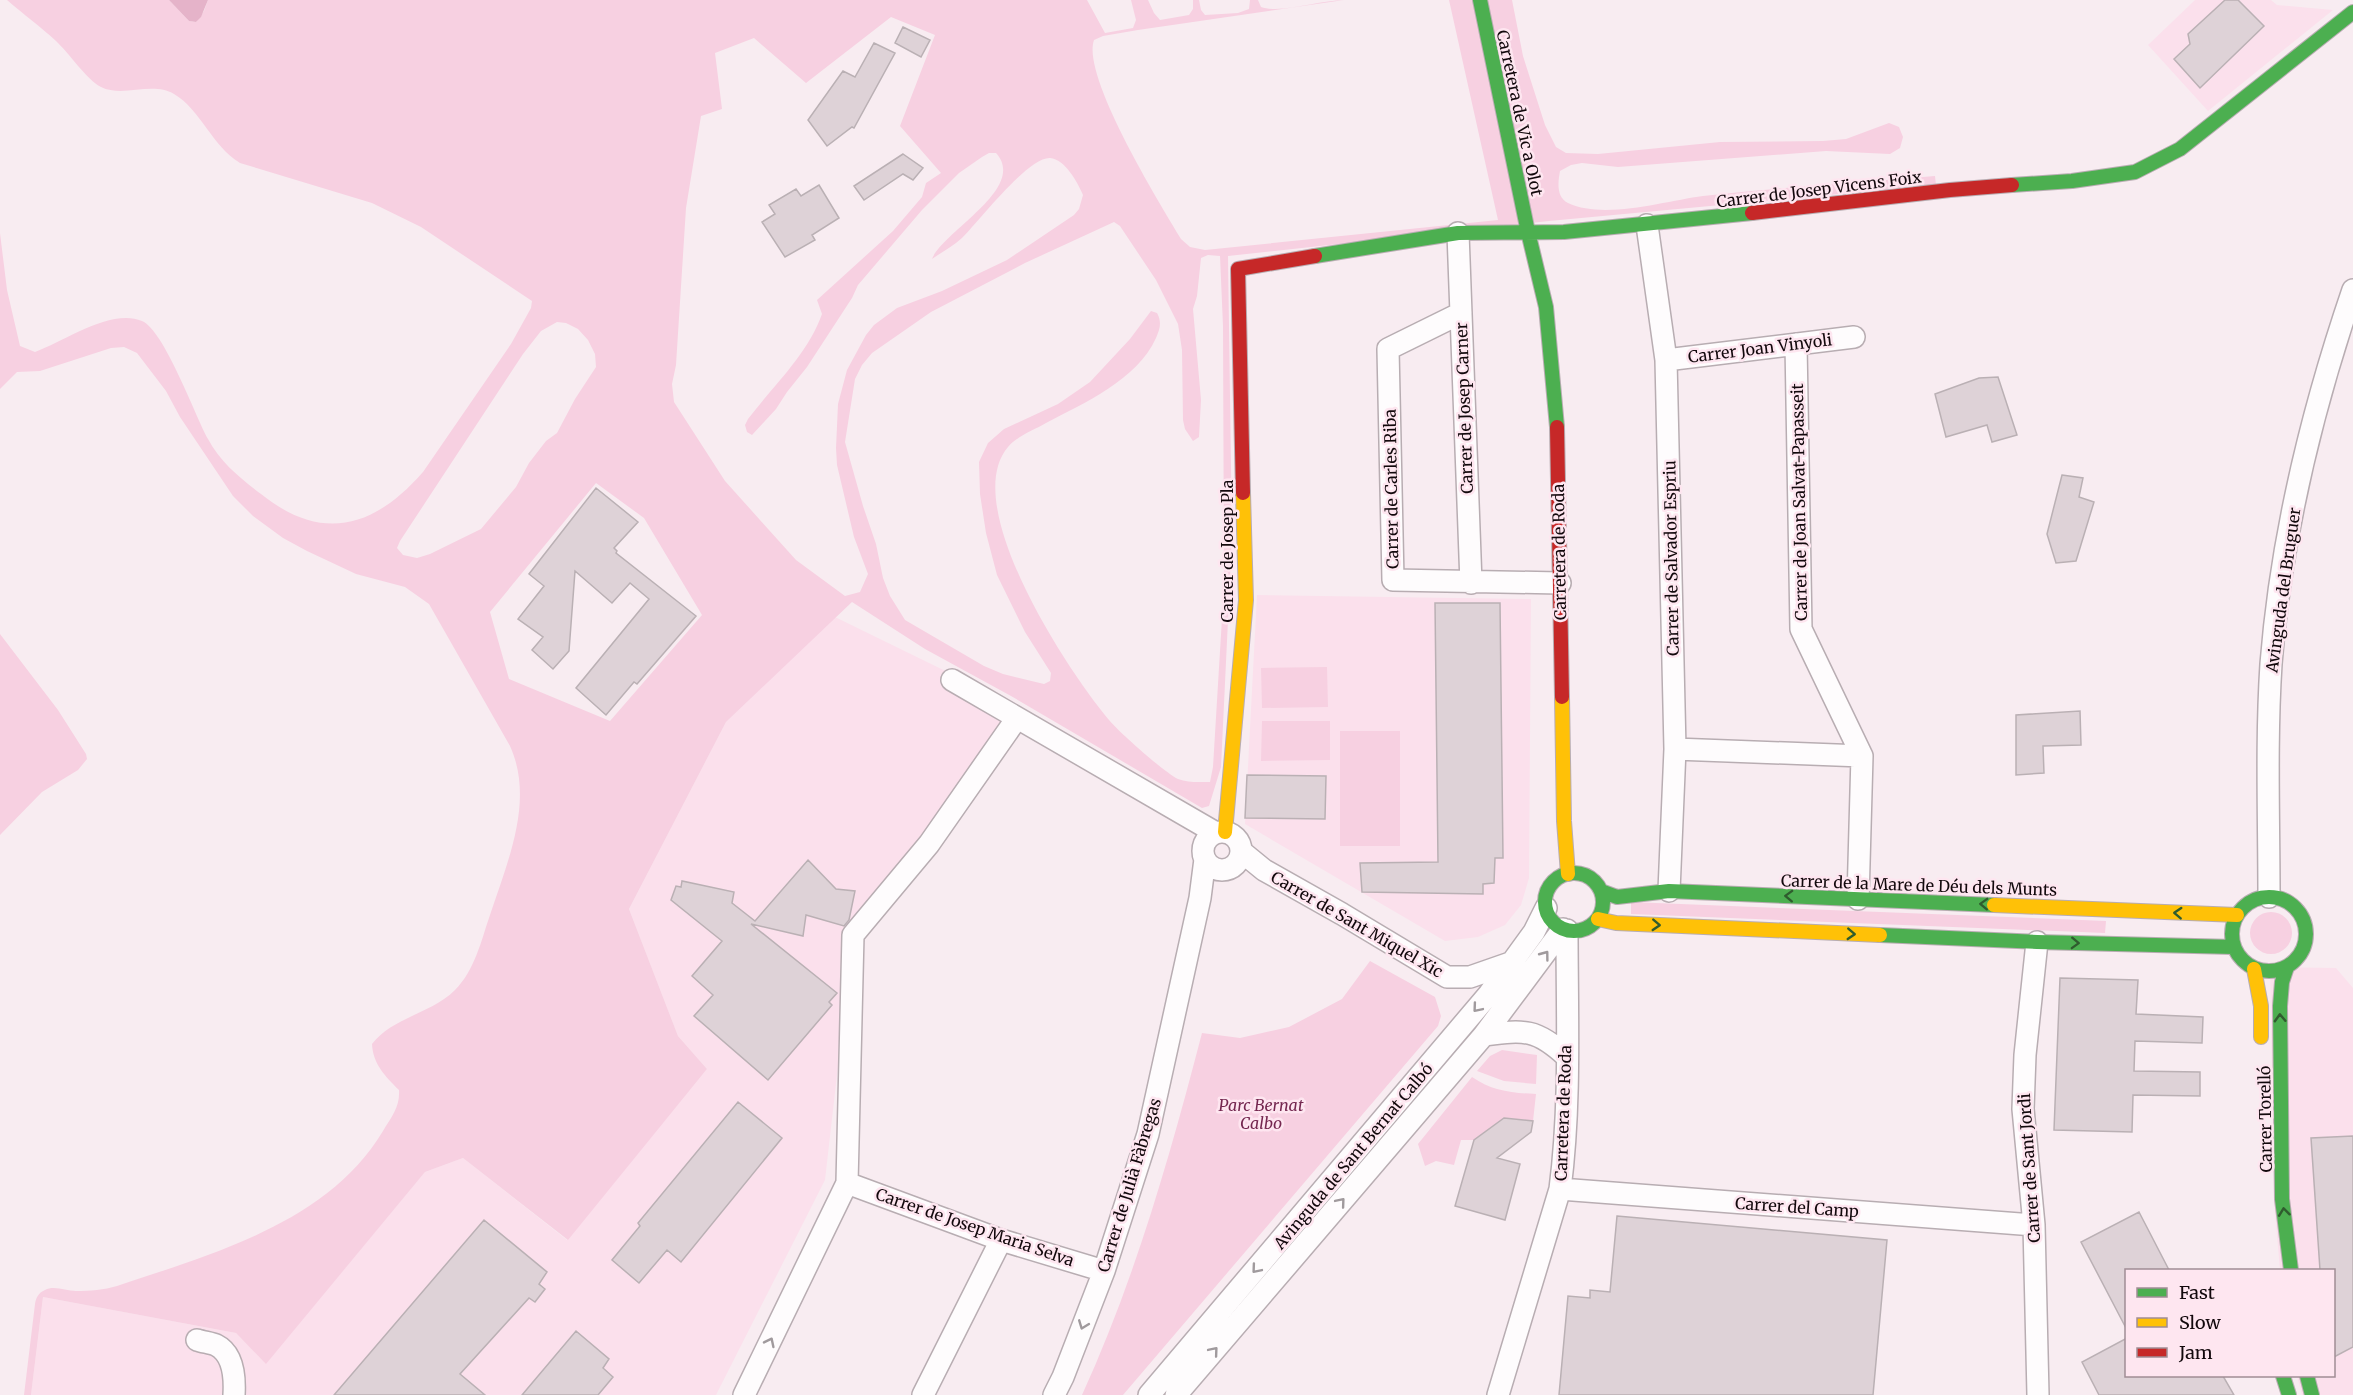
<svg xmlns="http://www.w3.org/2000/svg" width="2353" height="1395" font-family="Merriweather,serif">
<rect width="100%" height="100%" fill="#f8ecf1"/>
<path fill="#fbe0ec" d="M2195,0H2271L2277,5L2333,10L2208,111L2148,45Z
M1257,595L1531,599L1529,878L1521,905L1505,925L1478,937L1445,941L1245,824Z
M835,617L1017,706L853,935L825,1180L716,1395H31L43,1297L236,1333L266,1363L425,1172L463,1158L567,1240L707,1069L678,1036L629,909L726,722Z
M2270,967L2336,968L2353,988V1395H2302L2297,1376H2334V1270H2280L2274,1201Z"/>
<path fill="#f7d0e1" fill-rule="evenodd" d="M7,0H169L189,21L196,22L204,11L208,0H1087L1105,33L1133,28L1136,20L1131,0H1148L1154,13L1160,20L1189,15L1193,9V0H1199L1201,10L1205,15L1238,13L1249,9L1250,0H1258L1261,7C1281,14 1320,0 1344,0L1138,30L1103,36L1094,40C1081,76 1160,204 1181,239L1190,247L1205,250L1498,220L1449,0H1512L1523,56L1545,125L1556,147L1566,153L1598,154L1720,142L1823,141L1846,139L1889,123L1899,127L1903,137L1900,148L1890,154L1826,151L1618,167L1582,163L1571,165L1560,171C1558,182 1556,197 1568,203C1604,220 1665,201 1703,196C1780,187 1858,183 1935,176L1936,185L1549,221L1228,256L1232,536L1221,767L1209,806L1202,808L1011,696L925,649L852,602L726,722L629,909L678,1036L707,1069L568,1240L463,1158L425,1172L266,1364L236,1333L43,1297L31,1395H24L35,1304C36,1298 38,1293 45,1290C54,1285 66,1291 76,1291C90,1291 104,1290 117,1286C212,1254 328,1223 383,1131C392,1116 400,1107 399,1090C385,1076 373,1064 372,1044C393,1017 431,1014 455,990C475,970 481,941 490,915C507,863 535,801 510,746L429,604L405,587L356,574L307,551L283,538L253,516L233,496L180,417L166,391L137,353L124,347L111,348L40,371L17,372L0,389V233L7,290L20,346L35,352C65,341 111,308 142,321C164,330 195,415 208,439C221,463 240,478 261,494C322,543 374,528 423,472L511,344L531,308L532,301L421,227L372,203L240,163C212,146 201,110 174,94C152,81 123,98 101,87C87,80 69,53 56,41C41,27 23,14 7,0ZM891,17L935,35L900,126L941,173L926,183L922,197L893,231L817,300L822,314C808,354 773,386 748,419L745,425L747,432L752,435L776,409L787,392L807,367L852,298L858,285L922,210L959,173L982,157L989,153H996C1028,188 943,231 932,259C942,252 953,246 962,238C979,221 1028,157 1050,158C1065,159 1078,183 1083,195L1079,209L1074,215L1007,260L942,291L897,308L874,325L866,335L847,370L838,404L836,448L837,465L854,537L868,574L860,592L845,596L796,560L725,481L674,402L672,384L676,365L686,208L701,116L722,109L715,53L754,38L806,83ZM1114,222L1120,226L1156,280L1178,324L1182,350L1183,420L1185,429L1193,441L1199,437L1201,400L1193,309L1197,296L1201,258L1208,255L1220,256L1223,326L1224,585L1213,767L1210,782C1199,782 1188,783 1178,779C1164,772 1120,733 1109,720C1069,673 958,505 1008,447C1017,436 1034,430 1046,423C1084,403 1137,380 1156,338C1160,329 1162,322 1157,313L1151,311L1130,339L1090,382L1058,404L1004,429L988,443L979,462L980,494L986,533L997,575L1025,632L1051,673L1050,681L1044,684L1003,674L984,666L905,620L890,596L883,578L876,544L863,506L845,442L855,379L862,365L872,353L931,312L1025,263ZM557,322L566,323L578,329L588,340L595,354L596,367L575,399L557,433L546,441L529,463L516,487L481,529L430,554L417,558L403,555L397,548L400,541L523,354L541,331ZM596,483L644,518L702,615L610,721L509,679L490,612Z
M0,634L58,710L86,754L87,759L78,770L42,792L0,835Z
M1327,667L1328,707L1262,708L1261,668Z
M1262,721H1330V760L1261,761Z
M1340,731H1400V846H1340Z
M1631,902L2106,921L2105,933L1631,914Z
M2250 933a21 21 0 1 1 42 0a21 21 0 1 1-42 0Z
M1370,961L1435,997L1441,1016L1438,1026L1123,1395H1082C1135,1279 1170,1156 1202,1033L1240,1038L1289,1027L1342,999Z
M1502,1050L1537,1055L1536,1084L1504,1081L1477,1071L1490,1056Z
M1472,1077C1492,1091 1512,1093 1536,1094L1533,1121L1504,1118L1474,1140H1461L1454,1165L1436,1161L1425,1166L1418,1144Z"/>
<path fill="#e5b3c9" d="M169,0H208L201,17L196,22L189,21Z"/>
<path fill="#ded2d7" stroke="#bab0b4" stroke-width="1.5" d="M2225,0H2238L2264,26L2200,88L2174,59L2190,44L2188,34Z
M903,27L930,40L921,57L895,43Z
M874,43L895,53L854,128L852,127L827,146L808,120L843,71L855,77Z
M903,154L923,168L913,180L903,174L864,200L854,186Z
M819,185L839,218L812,235L815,240L785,257L762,222L775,214L769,205L796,189L801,196Z
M1998,377L2017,435L1992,442L1987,425L1946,437L1935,394L1979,378Z
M2062,475L2083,478L2079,497L2094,502L2076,561L2056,563L2047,534Z
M596,488L638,522L614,548L617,551L616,553L696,616L637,684L634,682L606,715L576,688L649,599L630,583L612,603L575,571L569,651L553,669L532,650L543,637L518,619L544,586L529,574Z
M1435,603H1500L1503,858H1495L1494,883L1483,884V894L1362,892L1360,863L1438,862Z
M2080,711L2081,745L2043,746L2044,773L2016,775V715Z
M1247,775L1326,776L1325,819L1245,818Z
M808,860L836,889L855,891L849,920L844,926L806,915L803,936L751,924L837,993L829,1002L832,1005L768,1080L694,1016L713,995L692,976L722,941L671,900L676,886L681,887L682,881L734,892L732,903L755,921Z
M2060,978L2138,980L2136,1014L2203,1017L2202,1043L2135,1041L2134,1071L2200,1072V1096L2133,1095L2132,1132L2054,1130Z
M738,1102L782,1138L681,1262L667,1250L639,1283L612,1260L640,1226L638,1223Z
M1504,1118L1533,1121L1531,1132L1497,1158L1520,1164L1505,1220L1455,1206L1474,1140Z
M2353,1136V1347L2334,1357V1270H2320L2311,1138Z
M2139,1212L2169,1270H2127V1330L2081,1242Z
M1617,1216L1887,1240L1873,1395H1559L1568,1296L1590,1298V1290L1610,1292Z
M484,1220L547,1272L539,1284L545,1289L535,1302L529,1298L460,1374L485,1395H334Z
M576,1331L609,1359L603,1368L613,1377L598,1395H522Z
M2127,1338V1376H2223L2234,1395H2099L2082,1362Z"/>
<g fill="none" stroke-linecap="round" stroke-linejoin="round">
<defs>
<path id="street" d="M1647,225L1666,360L1675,749L1669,891
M1458,233L1471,583
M1461,313L1388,349L1393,580L1560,583
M1796,344L1801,629L1862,756L1858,899
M1666,360L1854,337
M952,680L1216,833
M1675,749L1862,756
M1203 851a19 19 0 1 1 38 0a19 19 0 1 1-38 0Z
M1242,852L1264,870L1342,914L1447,977H1470L1513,962
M2269,897C2269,819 2266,742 2271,664C2281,537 2312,410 2353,290
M2037,942L2025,1055L2023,1109L2034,1225L2038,1395
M1484,1035C1524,1030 1536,1028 1567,1057
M847,1183L1001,1240L1104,1271
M1560,1189L2034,1225
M197,1340C203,1342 211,1343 216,1345C234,1354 235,1378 234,1395
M744,1395L847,1183L853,935L929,844L1017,718
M923,1395L1001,1240
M1054,1395L1063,1377L1104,1271L1148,1134L1200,898L1205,859
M1149,1395L1489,994L1534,932L1546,908
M1176,1395L1484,1035L1563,929
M1498,1395L1560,1189C1571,1104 1567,1016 1567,930"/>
<path id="fast" d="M1480,0L1528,232L1546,307L1557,427
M2012,185L2072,181L2135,172L2180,149L2353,12
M1315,256L1458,233L1564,232L1752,213
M1545 902a29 29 0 1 1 58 0a29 29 0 1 1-58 0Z
M1601,891L1617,897L1669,891L1994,905
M2232 934a37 37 0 1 1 74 0a37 37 0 1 1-74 0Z
M1880,935L2037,942L2234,947
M2287,967L2282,982L2280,1006L2282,1199L2291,1270
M2283,1376L2289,1395
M2307,1376L2312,1395"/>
<path id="slow" d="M1562,697L1564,821L1568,874
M1225,832L1246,600L1243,493
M1994,905L2237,915
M1598,919L1616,923L1880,935
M2254,969L2261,1006V1037"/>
<path id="jam" d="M1752,213L1950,190L2012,185
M1557,427L1562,697
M1243,493L1238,269L1315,256"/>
</defs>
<use href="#street" stroke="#b8adb2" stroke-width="24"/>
<use href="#fast" stroke="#b8adb2" stroke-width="16"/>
<use href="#slow" stroke="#b8adb2" stroke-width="16"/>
<use href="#jam" stroke="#b8adb2" stroke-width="16"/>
<use href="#street" stroke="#fefcfd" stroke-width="21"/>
<use href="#fast" stroke="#4caf50" stroke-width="14"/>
<use href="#slow" stroke="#ffc107" stroke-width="14"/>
<use href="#jam" stroke="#c62828" stroke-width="14"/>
</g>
<defs><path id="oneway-chevron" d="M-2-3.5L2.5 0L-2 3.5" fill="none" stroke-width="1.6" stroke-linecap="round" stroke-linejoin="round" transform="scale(1.5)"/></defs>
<g stroke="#2f5c2e">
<use href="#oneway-chevron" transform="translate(1789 896) rotate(-178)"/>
<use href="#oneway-chevron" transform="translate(1984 904) rotate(-178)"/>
<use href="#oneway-chevron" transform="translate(2178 913) rotate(-177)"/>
<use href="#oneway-chevron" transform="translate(1656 925) rotate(3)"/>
<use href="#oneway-chevron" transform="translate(1851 934) rotate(3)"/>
<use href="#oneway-chevron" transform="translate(2075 943) rotate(2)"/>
<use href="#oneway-chevron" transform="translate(2280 1018) rotate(-92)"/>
<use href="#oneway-chevron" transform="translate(2284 1212) rotate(-97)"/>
</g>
<g stroke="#a09a9d">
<use href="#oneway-chevron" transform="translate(1545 955) rotate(-53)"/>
<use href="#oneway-chevron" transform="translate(1477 1008) rotate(130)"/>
<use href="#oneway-chevron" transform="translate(1341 1202) rotate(-50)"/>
<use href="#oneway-chevron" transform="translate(1256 1269) rotate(130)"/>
<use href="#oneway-chevron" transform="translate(1083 1325) rotate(111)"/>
<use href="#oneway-chevron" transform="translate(770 1342) rotate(-64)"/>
<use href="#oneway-chevron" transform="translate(1214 1351) rotate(-50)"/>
</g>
<g text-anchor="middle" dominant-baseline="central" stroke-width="5" stroke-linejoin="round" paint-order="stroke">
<g font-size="16" fill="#12080c" stroke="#fee6f0">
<text transform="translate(1520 113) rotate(78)">Carretera de Vic a Olot</text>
<text transform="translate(1819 189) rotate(-7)">Carrer de Josep Vicens Foix</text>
<text transform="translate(1760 348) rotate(-7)">Carrer Joan Vinyoli</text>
<text transform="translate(1464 408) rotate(-92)">Carrer de Josep Carner</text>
<text transform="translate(1391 489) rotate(-91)">Carrer de Carles Riba</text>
<text transform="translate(1799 502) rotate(-91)">Carrer de Joan Salvat-Papasseit</text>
<text transform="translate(1227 551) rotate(-90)">Carrer de Josep Pla</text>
<text transform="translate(1559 552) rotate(-91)">Carretera de Roda</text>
<text transform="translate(1671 558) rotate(-91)">Carrer de Salvador Espriu</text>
<text transform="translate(2283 590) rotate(-82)">Avinguda del Bruguer</text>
<text transform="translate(1919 885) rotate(2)">Carrer de la Mare de Déu dels Munts</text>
<text transform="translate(1357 924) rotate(30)">Carrer de Sant Miquel Xic</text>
<text transform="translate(1563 1113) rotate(-88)">Carretera de Roda</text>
<text transform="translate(2265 1119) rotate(-91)">Carrer Torelló</text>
<text transform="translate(1353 1156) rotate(-50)">Avinguda de Sant Bernat Calbó</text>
<text transform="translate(2029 1168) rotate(-94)">Carrer de Sant Jordi</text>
<text transform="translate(1129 1185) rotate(-73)">Carrer de Julià Fàbregas</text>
<text transform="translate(1797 1207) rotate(4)">Carrer del Camp</text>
<text transform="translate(975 1227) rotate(19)">Carrer de Josep Maria Selva</text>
</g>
<g font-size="16" font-style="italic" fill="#752750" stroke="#fee6f0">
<text x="1261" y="1105">Parc Bernat<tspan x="1261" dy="18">Calbo</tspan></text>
</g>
</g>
<rect x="2125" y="1269" width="210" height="108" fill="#fee6f0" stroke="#a08d95" stroke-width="1.5"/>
<rect x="2137" y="1288" width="30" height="9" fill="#4caf50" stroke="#a08d95" stroke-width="1.5"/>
<text x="2179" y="1299" font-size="18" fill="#12080c">Fast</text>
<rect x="2137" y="1318" width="30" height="9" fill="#ffc107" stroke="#a08d95" stroke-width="1.5"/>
<text x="2179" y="1329" font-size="18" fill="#12080c">Slow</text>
<rect x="2137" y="1348" width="30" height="9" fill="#c62828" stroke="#a08d95" stroke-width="1.5"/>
<text x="2179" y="1359" font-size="18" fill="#12080c">Jam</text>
</svg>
